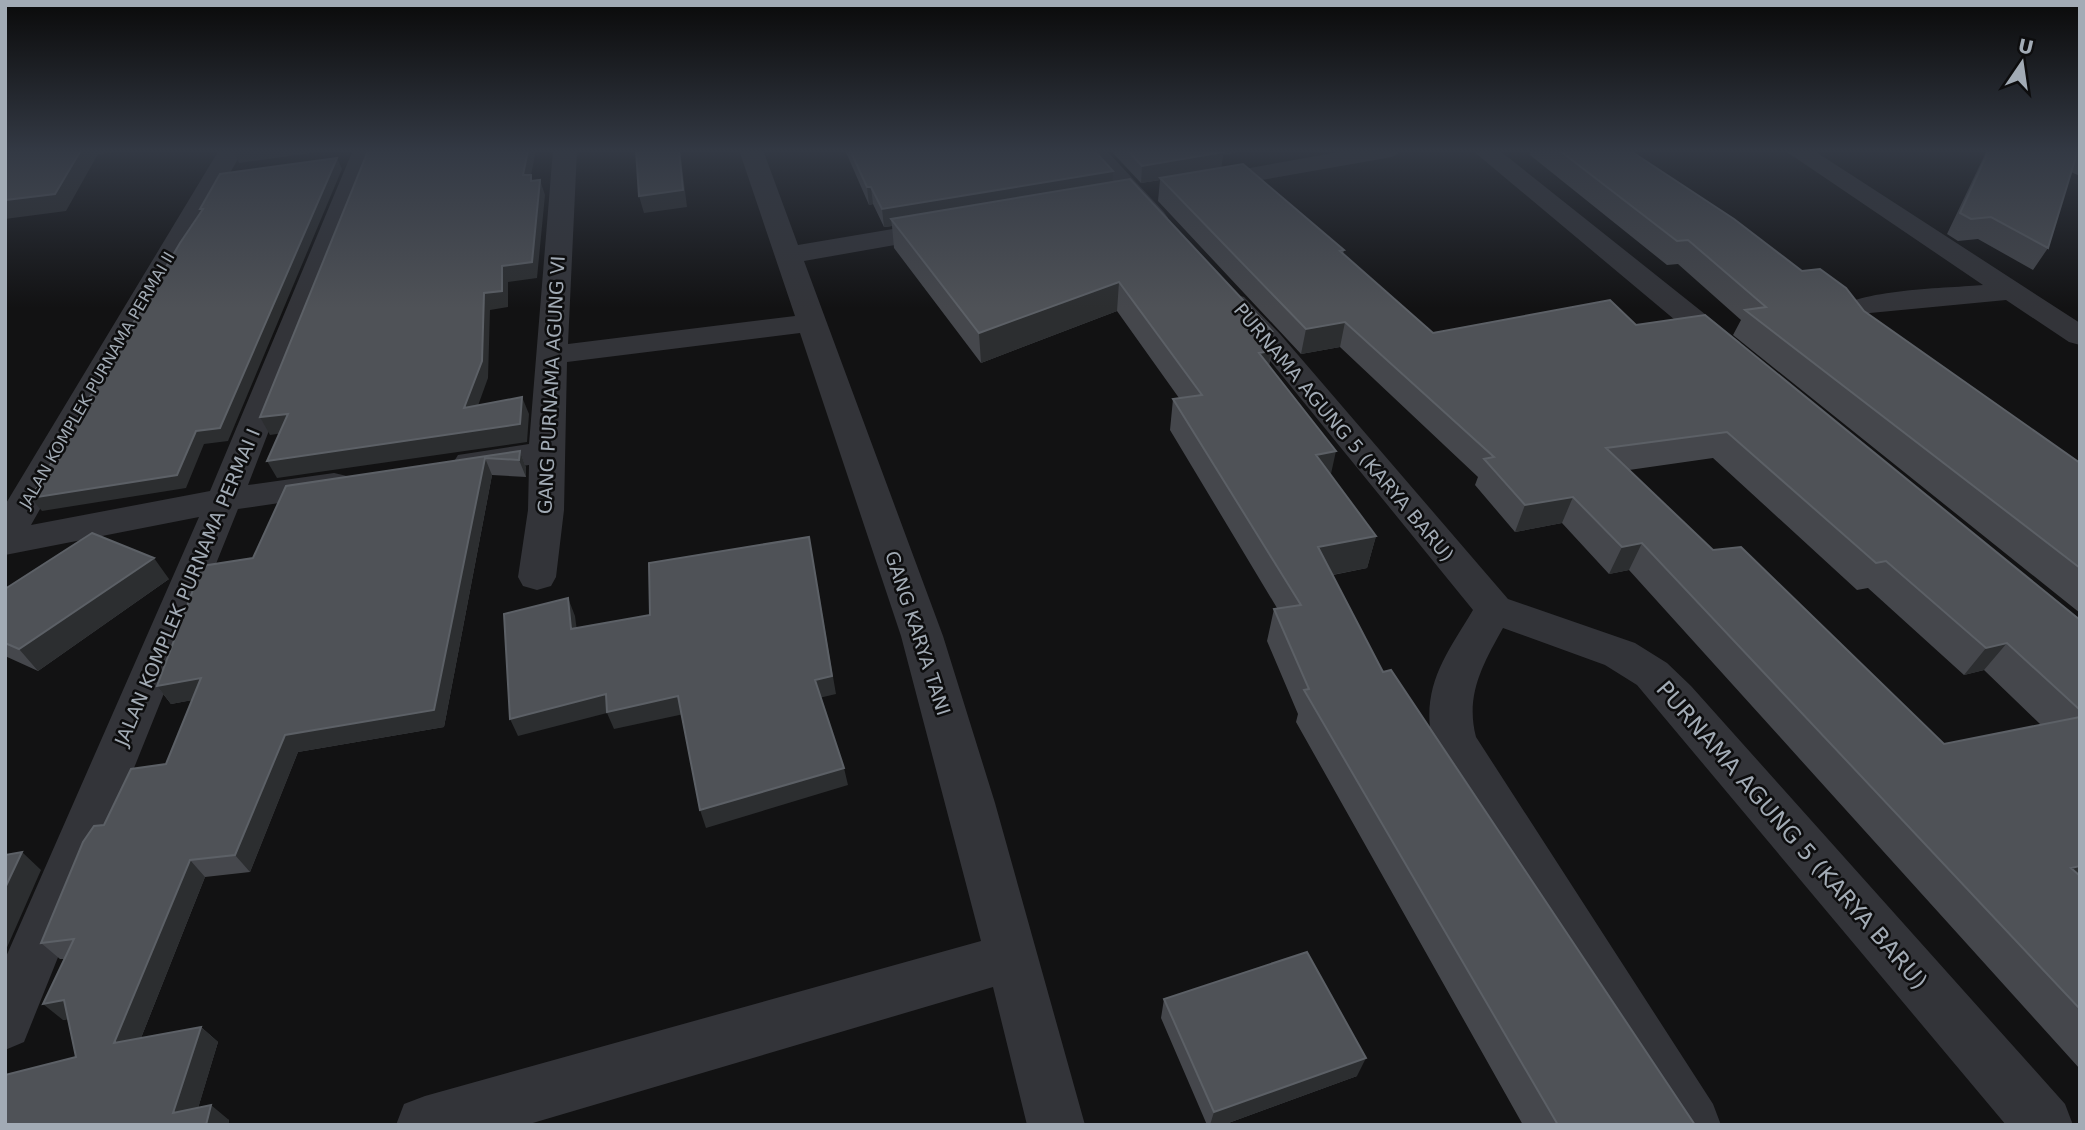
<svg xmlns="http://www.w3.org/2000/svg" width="2085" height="1130" font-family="'DejaVu Sans',sans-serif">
<rect width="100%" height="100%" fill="#121213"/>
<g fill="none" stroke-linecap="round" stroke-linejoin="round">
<path fill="#333439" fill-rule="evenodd" d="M219,150H243L31,525L210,491L353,150H377L248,485L334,473L347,476L352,484L347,492L334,495L238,509L24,1042L5,1050V959L199,517L5,555V505Z
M553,150H577L568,344L795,316L739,150H763L798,245L946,220L955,222L959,228L955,234L946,236L804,261L943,636L995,803L1085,1125H1027L993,987L526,1125H396L404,1104L425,1096L981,941L901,636L800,333L567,362L564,510L556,577L551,586L537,590L523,586L518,577L528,510L529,465L470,474L458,471L453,463L458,455L529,444Z
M1081,150H1106L1164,212L1168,218L1164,224H1146Z
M1350,150H1404L1392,157L1205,190L1196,188L1193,183L1196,178L1205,176Z
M1472,150H1499L1740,342L1744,349L1740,356L1729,358L1718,356Z
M1784,150H1813L2080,323V345L2069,342L2006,300L1870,313L1868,314L1893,339L1889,345C1863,352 1848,331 1835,312C1851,289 1953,288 1983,285Z
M1234,294L1244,297L1280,334L1508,599L1635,643L1667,663L1691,686L2065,1104L2073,1125H2006L1637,685L1605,665L1503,628C1483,664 1465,695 1476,737L1713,1104L1721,1125H1659L1432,741C1421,686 1446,655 1473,610L1258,346L1224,309L1219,303L1224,297Z"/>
</g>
<path fill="#45474c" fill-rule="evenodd" d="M845,150H1094L1112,181L1269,348L1271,351L1269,366L1330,474L1376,536L1367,568L1333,575L1383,672L1695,1125H1523L1296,722L1298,714L1267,641L1274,609L1277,608L1170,430L1173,399L1179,398L1117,311L981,363L894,248L892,226L884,227L873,204L869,205Z
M1110,150H1248L1223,155L1221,167L1344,250L1343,254L1433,333L1636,325L2080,620V1069L1629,570L1609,574L1562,523L1515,532L1475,485L1478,477L1340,347L1301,354L1158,201L1160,180L1141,183ZM1713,458L1857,590L1868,588L1964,675L1984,670L2041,725L1944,744L1713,550L1629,470Z
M1531,150H1629L1802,271L1864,311L2080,463V613L1733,335L1741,320L1678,264L1667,265L1530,155Z
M1987,150H2080V176L2071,172L2048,248L2033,270L1978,239L1958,241L1947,234Z
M520,451L526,468V477L492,475L444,727L298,752L250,872L205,877L141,1038L201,1027L218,1042L198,1108L229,1120L228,1125H5L76,1057L68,1019L63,1020L64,959H60L41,943L104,825L166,764L192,700L171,704L157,686L253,558L286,486Z
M169,579L38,671L5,656V589Z
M1164,999L1357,1076L1223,1125H1207L1161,1018Z"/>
<path fill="#2c2e30" d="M81,150H136L98,154L66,211L5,219V200Z
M233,150H332L239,163Z
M528,150H536L528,190L523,175Z
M679,150H680L687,207L644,213L639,196Z
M1208,150H1248L1223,155L1221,169L1160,178V180L1141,183L1142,166Z
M337,158L342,169L228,441L204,444L186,488L42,511L31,498L196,431Z
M1113,171L1112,188L891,219L892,226L884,227L882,209Z
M540,180L545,195L537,278L508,282V307L490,310L488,378L471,425L464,408L484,293Z
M867,187H871L873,204L869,205Z
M1119,282L1117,311L981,363L979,333Z
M1345,322L1340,347L1301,354L1306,329Z
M1272,331L1269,351H1271L1266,381L1254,383L1257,334Z
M522,397L529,414L527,442L277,478L267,461Z
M288,414L297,431L270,435L260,417Z
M520,451L526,468V477L519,460Z
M1336,451L1329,483L1316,455Z
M485,458L492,475L444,727L298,752L250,872L235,855L285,735Z
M1573,497L1562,523L1515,532L1525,505Z
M1376,536L1367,568L1311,579L1318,547Z
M809,537L836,694L819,698L815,680Z
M1642,543L1629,570L1609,574L1622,547Z
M154,558L169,579L38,671L19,649Z
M568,598L575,616L579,646L571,629Z
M2007,643L1984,670L1964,675L1986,648Z
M201,678L215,696L171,704L157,686Z
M606,694L678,696L684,714L614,729L607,713L518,736L510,719Z
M844,768L848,785L706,828L700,810Z
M22,852L41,870L5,952V888Z
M190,860L205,877L133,1058L114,1043Z
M2080,866V885L2071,868Z
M64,1000L83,1016L63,1020L43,1004Z
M201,1027L218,1042L193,1125L173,1113Z
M1366,1058L1357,1076L1223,1125H1210L1214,1112Z
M211,1105L229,1120L228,1125H206Z"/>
<path fill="#4f5257" stroke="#5c6066" stroke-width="2" d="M5,150H81L55,194L5,200Z
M376,150H528L523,175H531V181L540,180L532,262L502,266V291L484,293L482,361L464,408L522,397L520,424L267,461L288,414L260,417L368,151Z
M636,150H679L683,190L639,196Z
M850,150H1094L1113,171L882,209L871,187H867Z
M1127,150H1221L1223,152L1142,166Z
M1559,150H1629L1734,219L1802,271L1820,269L1846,288L1864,311L2080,463V568L1745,310L1766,307L1688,240L1677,241Z
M1989,150H2078L2048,248L1991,217L1971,219L1960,213Z
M337,158L220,428L196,431L177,475L31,498L180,243L203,209H200L220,174Z
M1243,164L1344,250L1340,251L1433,333L1610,300L1636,325L1705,315L2080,620V710L2007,643L1986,648L1886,561L1876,563L1727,432L1606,448L1713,550L1741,547L1944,744L2080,717V866L2071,868L2080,876V1009L1642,543L1622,547L1573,497L1525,505L1484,459L1494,457L1345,322L1306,329L1160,178Z
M1130,179L1272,331L1257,334L1271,351L1259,353L1336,451L1316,455L1376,536L1318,547L1383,672L1391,670L1695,1125H1558L1304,690L1309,689L1274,609L1301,605L1173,399L1202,395L1119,282L979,333L891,219Z
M520,451L519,460L485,458L434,710L285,735L235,855L190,860L114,1043L201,1027L173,1113L211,1105L206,1125H5V1075L76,1057L64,1000L43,1004L74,939L41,943L83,842L94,826L104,825L131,769L166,764L201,678L157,686L202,566L253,558L286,486Z
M92,533L154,558L19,649L5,643V589Z
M809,537L832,676L815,680L844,768L700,810L678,696L607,712L606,694L510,719L504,614L568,598L571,629L650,615L649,563Z
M22,852L5,888V855Z
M1307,952L1366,1058L1214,1112L1164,999Z"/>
<linearGradient id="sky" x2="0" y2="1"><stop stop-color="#0a0a0a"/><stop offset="0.49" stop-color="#333944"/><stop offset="1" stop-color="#333944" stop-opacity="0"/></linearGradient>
<rect width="2085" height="308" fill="url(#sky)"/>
<g text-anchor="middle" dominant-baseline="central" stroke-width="5" stroke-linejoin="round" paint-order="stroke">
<g font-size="16" fill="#a2abb5" stroke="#0d0d0e">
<text transform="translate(97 380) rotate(-60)">JALAN KOMPLEK PURNAMA PERMAI II</text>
</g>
<g font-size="19" fill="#a2abb5" stroke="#0d0d0e">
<text transform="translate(551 385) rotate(-87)">GANG PURNAMA AGUNG VI</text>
<text transform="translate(1344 432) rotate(50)">PURNAMA AGUNG 5 (KARYA BARU)</text>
<text transform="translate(187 587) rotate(-67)">JALAN KOMPLEK PURNAMA PERMAI I</text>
<text transform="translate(918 633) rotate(72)">GANG KARYA TANI</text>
</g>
<g font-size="23" fill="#a2abb5" stroke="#0d0d0e">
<text transform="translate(1792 835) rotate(49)">PURNAMA AGUNG 5 (KARYA BARU)</text>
</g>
</g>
<rect width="2085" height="1130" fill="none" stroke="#a2abb5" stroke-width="14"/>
<g transform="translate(2022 63) rotate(13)" stroke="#0d0d0e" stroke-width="5" paint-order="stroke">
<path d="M0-5L12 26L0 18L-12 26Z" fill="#a2abb5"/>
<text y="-10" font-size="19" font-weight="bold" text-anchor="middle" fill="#a2abb5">U</text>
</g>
</svg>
